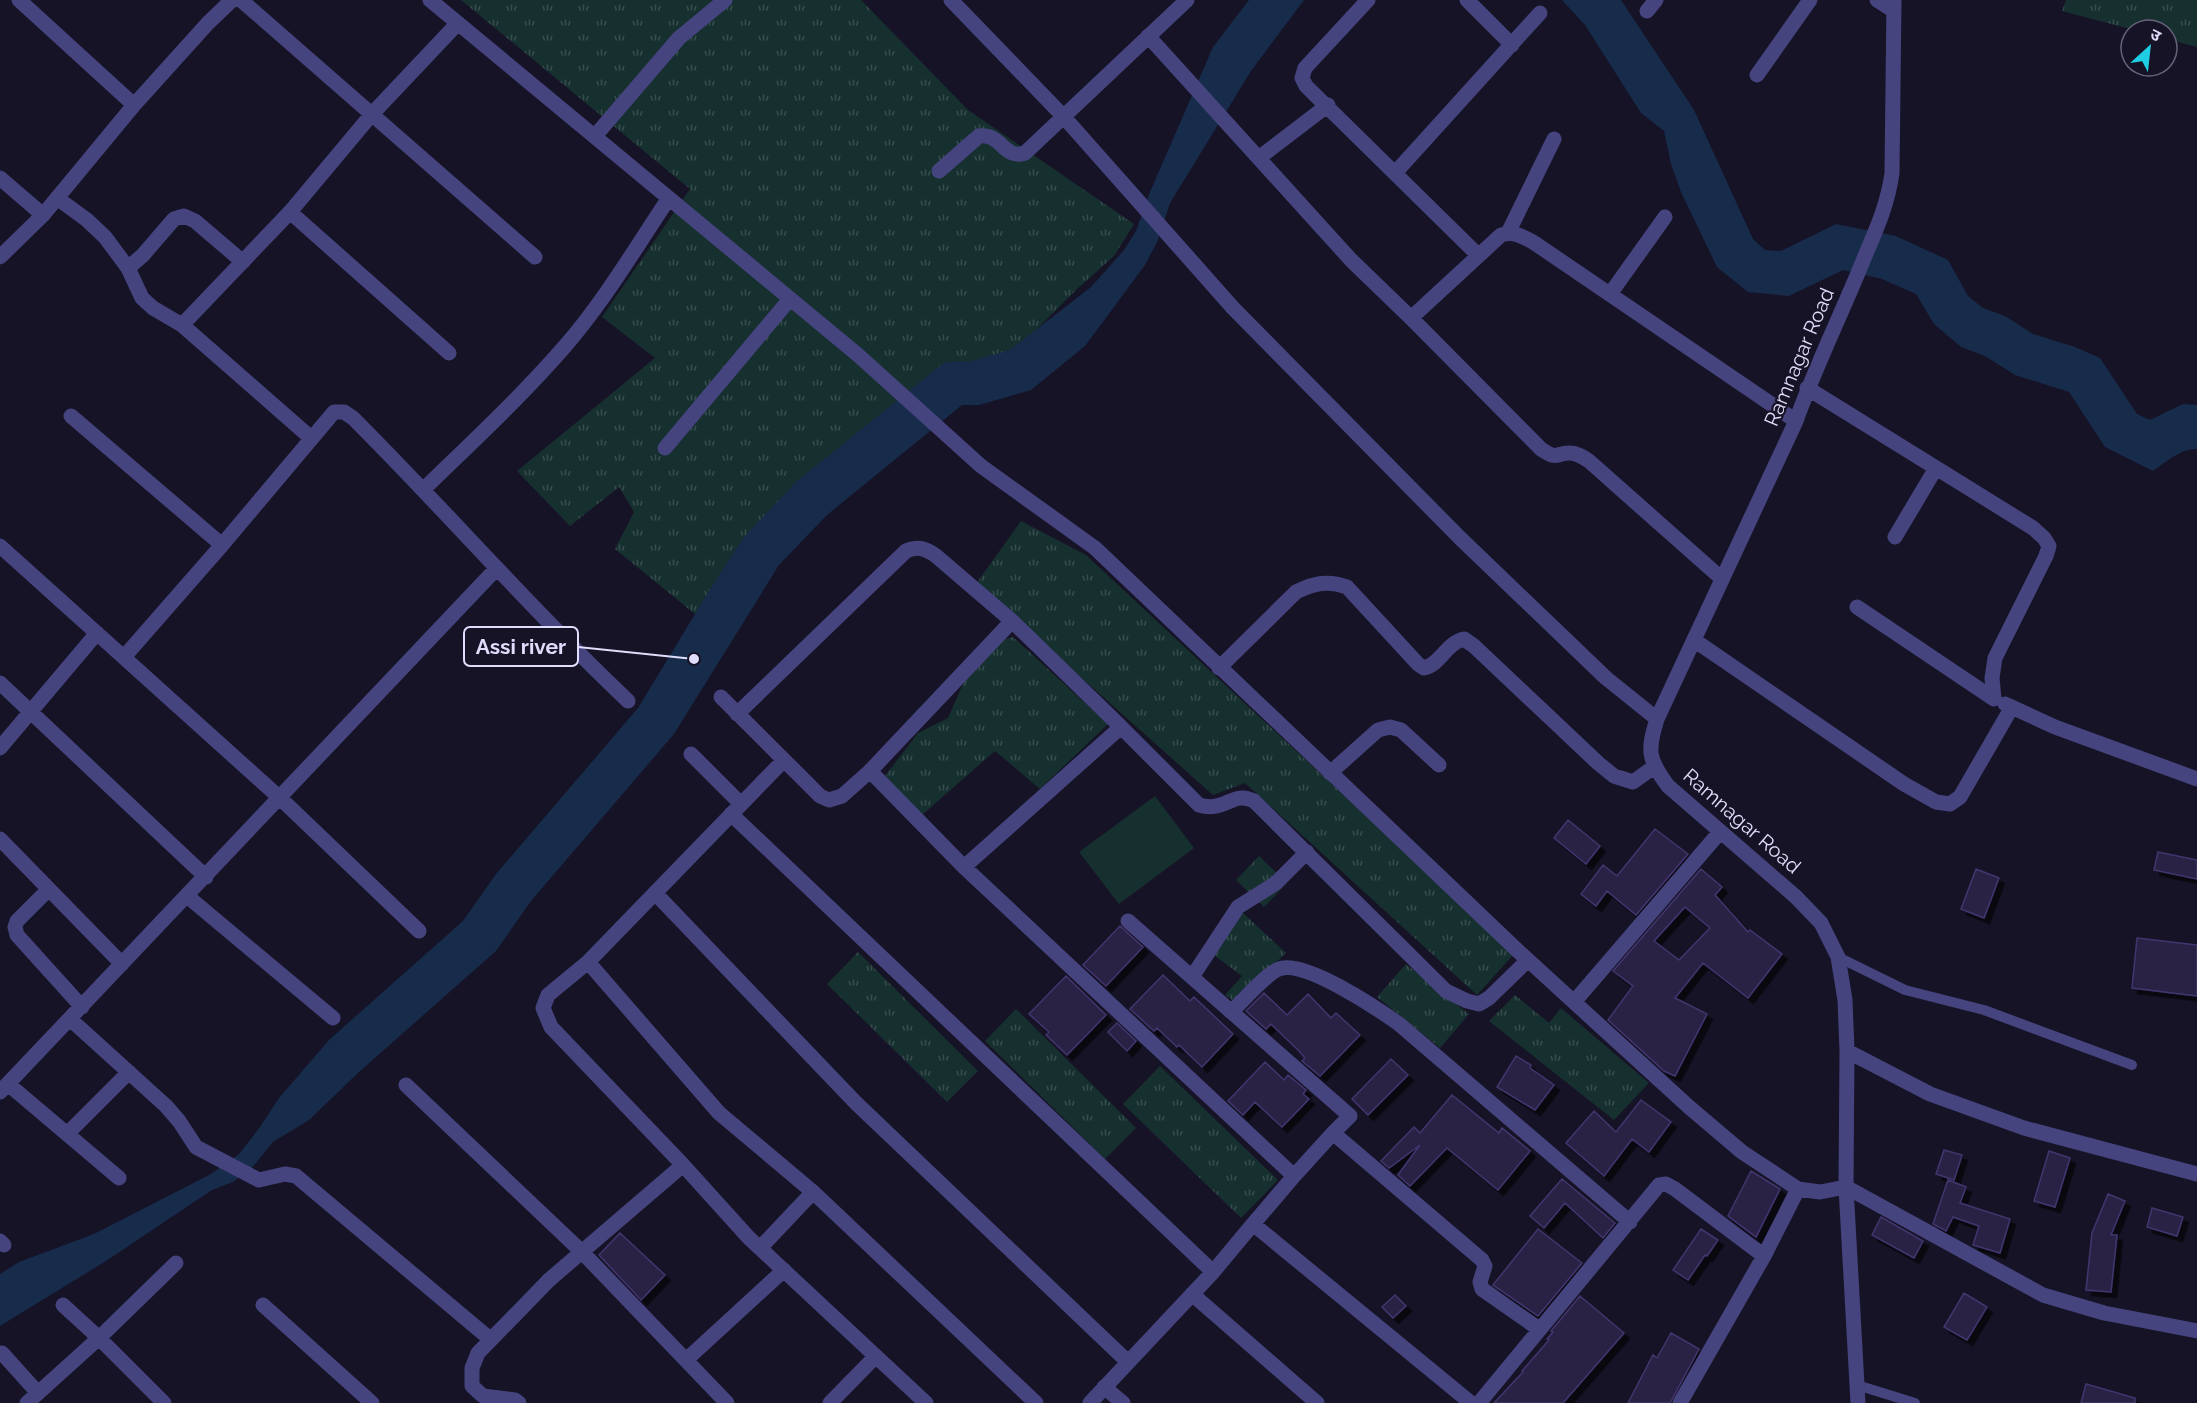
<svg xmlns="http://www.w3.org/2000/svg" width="2197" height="1403" font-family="Raleway,'Noto Sans Devanagari',sans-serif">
<defs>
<pattern id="grass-tufts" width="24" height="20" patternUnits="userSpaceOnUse" patternTransform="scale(1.5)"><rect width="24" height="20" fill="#162f2f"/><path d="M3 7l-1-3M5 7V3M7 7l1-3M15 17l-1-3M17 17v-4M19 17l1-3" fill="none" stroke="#384d4e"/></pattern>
<filter id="shadow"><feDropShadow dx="5.5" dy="5.5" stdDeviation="0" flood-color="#0009"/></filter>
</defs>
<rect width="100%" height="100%" fill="#161326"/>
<path fill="url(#grass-tufts)" d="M461,0H861L968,110L1134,224L1114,256L1077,289L993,373L941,386L706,623L615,549L634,512L619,487L570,526L517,471L655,358L602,317L690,189Z
M2066,0H2197V47L2167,39V30H2134L2062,11Z
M1021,521L1086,555L1514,954L1477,995L1245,783L1213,795L976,584Z
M1013,637L1108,724L1040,789L995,751L922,815L882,780L918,733L948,718L980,645Z
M1259,856L1287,883L1264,907L1236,880Z
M1242,912L1286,953L1235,1002L1225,995L1242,976L1215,956Z
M858,952L978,1071L947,1102L827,984Z
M1406,964L1469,1014L1440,1048L1377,997Z
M1515,995L1549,1023L1561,1008L1649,1083L1614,1120L1489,1021Z
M1016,1009L1136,1128L1105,1159L985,1041Z
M1160,1066L1278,1180L1241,1218L1123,1104Z"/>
<path fill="#162f2f" d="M1155,796L1194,848L1119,904L1079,852Z"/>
<path fill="#172b4b" d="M1249,0H1304L1251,71L1170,203L1158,240L1145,265L1085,346L1031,390L979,405H962L827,515L779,565L674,734L531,901L496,951L359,1072L309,1120L273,1142L251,1169L233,1182L212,1190L106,1261L0,1326V1274L19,1262L94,1234L211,1174L239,1154L260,1127L279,1098L329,1040L463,921L496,874L638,708L712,586L744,537L796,482L945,362L972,361L1010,350L1091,287L1124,250L1136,231L1150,192L1213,47Z
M1562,0H1621L1694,110L1753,239L1765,250L1781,251L1836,224L1896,236L1948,260L1968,296L1983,308L2005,316L2033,334L2075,347L2100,358L2137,414L2150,420L2183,404L2197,405V449C2181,448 2165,463 2153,471L2105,447L2069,392L2015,375L1985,356L1961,347L1934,324L1916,294L1882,279L1843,270L1789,296L1748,292L1717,267L1681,192L1671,164L1664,131L1641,113L1585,25Z"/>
<path fill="#292145" stroke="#42366e" stroke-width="1.5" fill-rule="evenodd" filter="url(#shadow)" d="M1568,820L1600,846L1586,864L1554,838Z
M1655,829L1688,854L1636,915L1607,891L1596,906L1581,894L1603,865L1617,876Z
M2158,852L2197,860V879L2154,870Z
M1701,869L1722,887L1715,895L1748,932L1750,930L1782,954L1748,998L1703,963L1675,998L1707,1014L1675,1076L1664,1071L1608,1020L1633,986L1613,971ZM1685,907L1710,928L1679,960L1654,941Z
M1976,869L1999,878L1984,918L1961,909Z
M1120,926L1143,947L1106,986L1083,965Z
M2137,938L2197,945V996L2132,988Z
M1163,975L1190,1001L1194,997L1233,1034L1202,1067L1179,1045L1177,1047L1157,1028L1154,1031L1130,1009Z
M1066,976L1106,1015L1067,1055L1046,1035L1049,1032L1029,1014Z
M1264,993L1287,1015L1308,994L1331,1018L1336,1013L1360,1035L1320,1076L1302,1061L1305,1058L1299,1051L1271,1024L1266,1029L1246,1011Z
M1117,1023L1136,1041L1127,1051L1108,1032Z
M1516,1056L1531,1065L1530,1068L1554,1085L1535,1110L1497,1087Z
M1391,1059L1408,1075L1368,1115L1352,1099Z
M1265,1062L1284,1080L1288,1075L1306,1090L1303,1094L1309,1099L1282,1127L1255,1102L1243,1115L1228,1101Z
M1452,1095L1499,1133L1502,1128L1530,1151L1498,1190L1447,1148L1410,1186L1398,1175L1420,1145L1389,1168L1381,1161L1414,1127L1420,1133Z
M1641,1100L1671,1122L1649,1152L1632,1139L1604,1176L1566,1143L1594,1111L1616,1132Z
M1944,1150L1962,1155L1954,1180L1936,1174Z
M2049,1151L2070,1158L2055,1207L2034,1201Z
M1751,1171L1780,1189L1756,1237L1728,1216Z
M1562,1179L1615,1223L1603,1238L1565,1203L1544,1228L1530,1216Z
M1948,1180L1966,1187L1960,1203L2010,1219L2000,1253L1973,1245L1979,1226L1953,1217L1946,1231L1933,1224Z
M2108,1194L2125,1201L2111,1235H2117L2111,1292L2086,1290L2092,1233Z
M2152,1208L2183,1217L2177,1236L2147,1227Z
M1881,1217L1923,1241L1914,1258L1872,1235Z
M1538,1229L1582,1263L1538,1316L1493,1285Z
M1701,1229L1718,1240L1707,1256L1705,1255L1688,1280L1673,1270Z
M620,1233L665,1275L641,1300L599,1255Z
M1964,1293L1987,1307L1967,1340L1944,1327Z
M1395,1295L1406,1306L1393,1318L1382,1307Z
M1580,1296L1624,1333L1563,1403H1494L1523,1372L1522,1371L1549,1340L1547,1339L1553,1332L1551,1331Z
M1671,1333L1699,1349L1670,1403H1628L1653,1355L1657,1358Z
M2086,1384L2135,1398V1403H2081Z"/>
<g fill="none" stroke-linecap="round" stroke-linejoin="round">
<path stroke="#46447f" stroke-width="10" d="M1838,957L1905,990L1984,1010L2132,1065
M1857,1385L1915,1403"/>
<path stroke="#46447f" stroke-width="15" d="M19,0L134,105
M241,0L535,257
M430,0L858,355L981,466L1095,548L1518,951L1689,1107L1742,1152L1798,1189L1820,1192L1846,1187L2043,1295L2104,1313L2197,1331
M951,0L1063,116L1233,308L1460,538L1606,678L1657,719
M1368,0L1305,68L1302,78L1306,86L1478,255
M1467,0L1512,45
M1877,0L1894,11
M1647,11L1656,0
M1148,36L1351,260L1411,318L1541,449C1559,461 1554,453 1570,453C1577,453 1583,457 1589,461L1721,578
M1757,75L1810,0
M595,136L679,38L725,0
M1260,157L1328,105
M939,171L979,136C1002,133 1003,160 1025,153L1187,0
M1395,173L1540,13
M0,178L43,215
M57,198L87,220L105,237L128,268L142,298L153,308L182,325L311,438
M290,212L449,353
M1508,233L1554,139
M0,257L43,215L134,105L208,23L232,0
M128,268L143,255L174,219L184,216L195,221L243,262
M1610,294L1665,217
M1411,318L1501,235C1513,231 1522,236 1533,242L1796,421
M182,325L290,212L372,114L458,23
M1807,388L2033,528L2044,538L2049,546L2046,556L1995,658L1992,678L1994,699L1857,607
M71,416L222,545
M665,448L790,299
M424,489C472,442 522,396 566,345C605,300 636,247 669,198
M1895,537L1936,468
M0,546L280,798L419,931
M1694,640L1904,784L1936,802L1950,804L1960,797L2012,707
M124,657L222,545L334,412H344L353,418C446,511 532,610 628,701
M1219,668L1296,592C1314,583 1328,580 1347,587L1418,664L1424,668C1440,665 1446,643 1464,639L1474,646L1598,763L1614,776L1633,782L1654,767
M0,683L206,877
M721,697L784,760
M2005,704L2055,727L2197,779
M737,714L906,551C918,546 924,548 935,555L1012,621
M0,748L97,633
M691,754L741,804
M870,771L1012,621L1121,727
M1330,773L1378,730L1390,727L1401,730L1439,765
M731,814L1213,1272
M0,839L122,964
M964,867L1121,727L1199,805C1226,813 1232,790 1254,801L1446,991L1467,1001L1479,1004L1489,998L1528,960
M49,889L17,921L15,927L17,935L82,1007
M655,893L856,1103L1128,1362
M187,896L333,1018
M1128,921L1350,1116L1333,1133
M588,962L719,1113L813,1192
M1192,977L1238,907L1276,883L1307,852
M1574,1002L1720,832
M1231,1012C1242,1002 1267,973 1279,969C1304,959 1378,1009 1399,1024L1630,1222
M70,1019L166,1106L179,1121L196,1147L259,1180L285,1174L296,1176L490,1339
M1847,1051L1930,1094L2024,1128L2197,1174
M8,1084L119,1178
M406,1085L582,1252L727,1403
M0,1092L497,568
M67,1134L129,1072
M1294,1176L1333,1133L1482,1260L1485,1266L1480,1282L1482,1289L1539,1329
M0,1241L4,1245
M760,1248L813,1192L1036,1403
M1192,1294L1317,1403
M63,1305L99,1338L164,1403
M263,1305L372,1403
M2,1353L38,1393
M686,1360L784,1270
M1104,1387L1123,1403
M27,1403L99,1338L176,1263
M519,1403L515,1400L483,1396L472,1386V1368L478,1353L549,1280L683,1165
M830,1403L876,1356
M926,1403L749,1238L683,1165L551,1027L543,1008L548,995L588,962L784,760L820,796L829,800L842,796L870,771L964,867L1294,1176L1253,1224
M1090,1403L1213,1272L1253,1224L1471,1403
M1479,1403L1659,1185L1666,1184L1675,1189L1764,1256L1798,1189
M1680,1403L1764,1256
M1858,1403L1846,1187L1847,1051L1845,1000L1838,957L1821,923L1796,897L1668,786C1648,759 1647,751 1657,719L1796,421C1816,365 1843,311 1865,256C1877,228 1888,203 1892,173L1894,0"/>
</g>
<g text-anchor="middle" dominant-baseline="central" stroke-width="4.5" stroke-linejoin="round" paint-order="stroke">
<g font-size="20" fill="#e0dcfb" stroke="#161326">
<text transform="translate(1799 357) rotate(-67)">Ramnagar Road</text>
<text transform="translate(1742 821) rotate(41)">Ramnagar Road</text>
</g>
</g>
<path fill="none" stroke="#e0dcfb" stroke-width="2" d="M694 659L578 647"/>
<circle fill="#e0dcfb" stroke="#161326" stroke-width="2" cx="694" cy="659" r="6"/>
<rect fill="#161326" stroke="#e0dcfb" stroke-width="2" x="464" y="627" width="114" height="39" rx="6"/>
<g font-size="21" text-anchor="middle" font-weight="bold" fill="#e0dcfb">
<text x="521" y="654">Assi river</text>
</g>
<g transform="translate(2149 48) rotate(27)"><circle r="28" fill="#161326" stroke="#67637b" stroke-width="1.5"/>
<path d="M0-4.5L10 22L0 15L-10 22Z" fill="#1fcee3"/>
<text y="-9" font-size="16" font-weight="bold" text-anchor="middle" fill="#e0dcfb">उ</text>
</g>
</svg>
